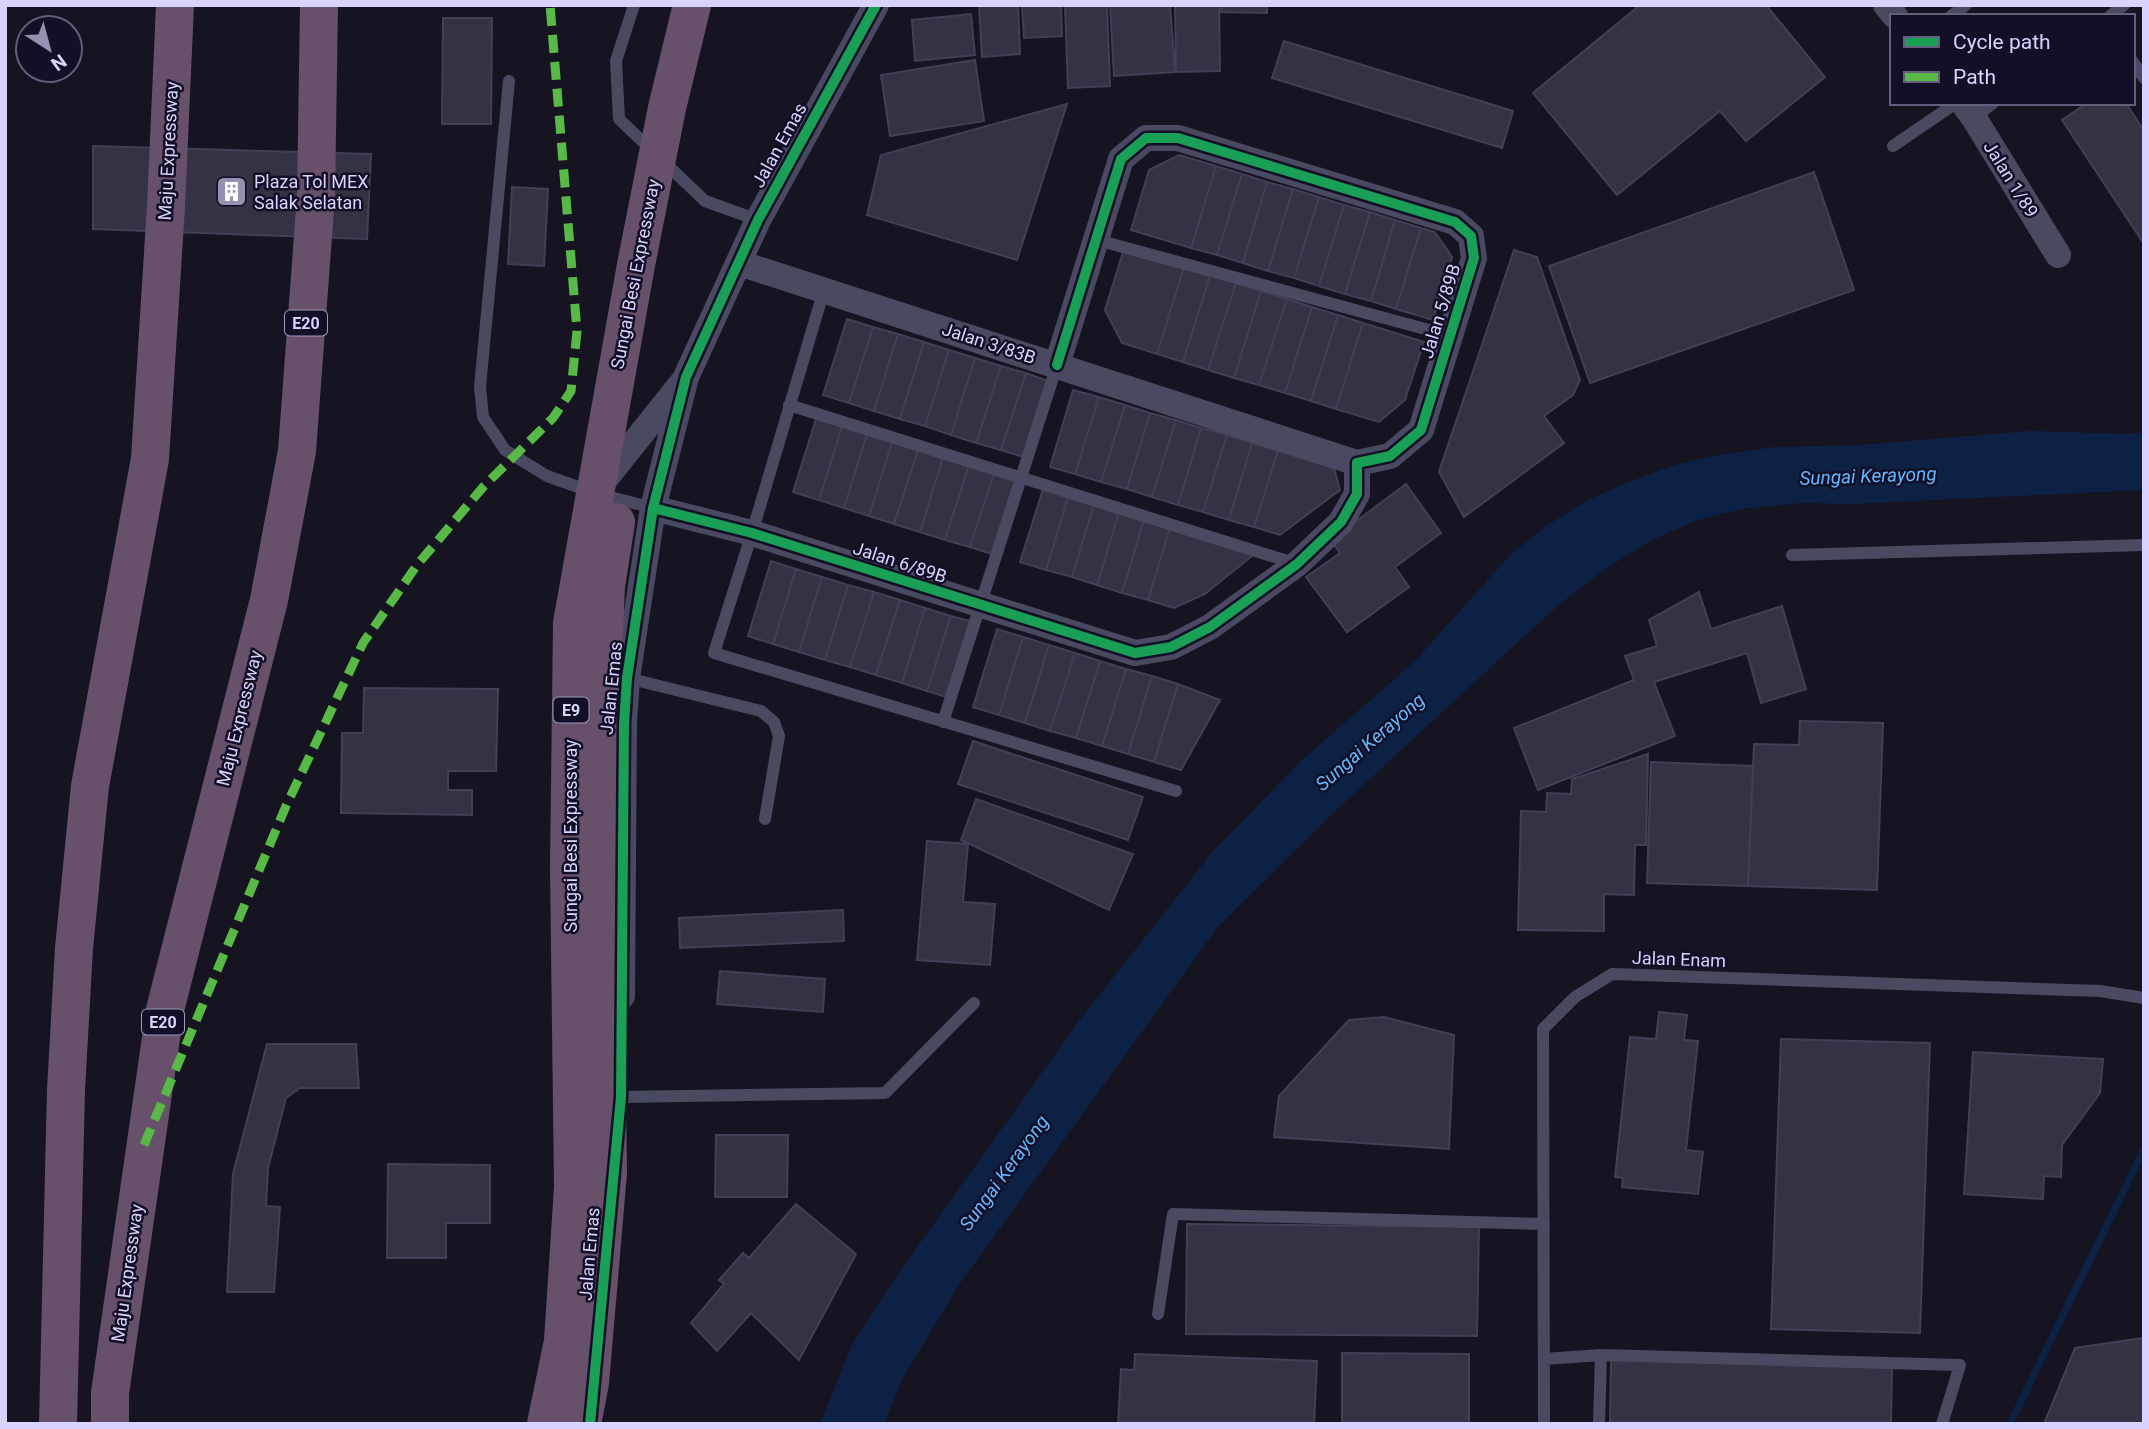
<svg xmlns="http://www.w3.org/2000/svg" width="2149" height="1429" font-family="Roboto,sans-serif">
<rect width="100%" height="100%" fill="#161421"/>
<path fill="#0d2144" d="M2030,431L2128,434L2144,432V490L1853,504L1801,503L1742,509L1698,520L1650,541L1604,570L1561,603L1517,643L1330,816L1217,928L961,1282L905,1374L884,1424H820L852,1345L895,1278L1079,1021L1213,851L1303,759L1414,662L1511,554L1546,526L1588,500L1624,484L1671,466L1706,457L1774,447L1858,445Z"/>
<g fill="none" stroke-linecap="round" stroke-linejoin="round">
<path stroke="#0d2144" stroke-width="7" d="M2010,1424L2144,1149"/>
</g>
<path fill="#343243" stroke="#433f54" stroke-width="2" d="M979,5H1018L1020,54L982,57Z
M1022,5H1061L1062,36L1024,38Z
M1065,5H1107L1110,86L1068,88Z
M1110,5H1170L1175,72L1114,76Z
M1175,5H1219L1220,71L1176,72Z
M1222,5H1267V13L1221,12Z
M1640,5H1766L1825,77L1746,141L1720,111L1617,195L1533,93Z
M971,14L975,55L915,61L912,20Z
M443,18H492L491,124H442Z
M1284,41L1513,111L1502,148L1272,78Z
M975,60L984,121L890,136L881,75Z
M2087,103H2126L2144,131V244L2062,120Z
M1067,104L1017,260L867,215L881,155Z
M93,146L371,154L367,239L93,229Z
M1179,155L1216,166L1191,248L1131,230L1149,170Z
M1216,166L1242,174L1217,255L1191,248Z
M1814,172L1854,290L1590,383L1549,266Z
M1242,174L1267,182L1243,263L1217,255Z
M1267,182L1293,189L1268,271L1243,263Z
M512,187L548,189L544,266L508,264Z
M1293,189L1319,197L1294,278L1268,271Z
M1319,197L1344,205L1319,286L1294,278Z
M1344,205L1370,212L1345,294L1319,286Z
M1370,212L1395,220L1371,301L1345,294Z
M1395,220L1421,228L1396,309L1371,301Z
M1421,228L1435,232L1452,257L1433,320L1396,309Z
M1124,249L1184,267L1157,354L1122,343L1105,310Z
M1514,250L1537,257L1580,380L1573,395L1544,416L1564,443L1464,517L1439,472Z
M1184,267L1210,275L1183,362L1157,354Z
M1210,275L1236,283L1208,370L1183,362Z
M1236,283L1261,291L1234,378L1208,370Z
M1261,291L1287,299L1259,385L1234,378Z
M1287,299L1312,307L1285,393L1259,385Z
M1312,307L1338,315L1311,401L1285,393Z
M1338,315L1363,323L1336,409L1311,401Z
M847,319L873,327L849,403L823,395Z
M1363,323L1424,342L1405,400L1379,422L1336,409Z
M873,327L898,334L874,411L849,403Z
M898,334L924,342L900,419L874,411Z
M924,342L949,350L925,426L900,419Z
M949,350L975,358L951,435L925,426Z
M975,358L1001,366L976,443L951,435Z
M1001,366L1026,373L1001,450L976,443Z
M1026,373L1051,382L1027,458L1001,450Z
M1073,390L1099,397L1075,474L1050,467Z
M1099,397L1125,405L1101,482L1075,474Z
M1125,405L1150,413L1127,489L1101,482Z
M1150,413L1176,420L1152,497L1127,489Z
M817,416L843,423L819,500L793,492Z
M1176,420L1201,428L1178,505L1152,497Z
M843,423L868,431L844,508L819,500Z
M1201,428L1227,435L1203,512L1178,505Z
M868,431L893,439L869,516L844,508Z
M1227,435L1252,443L1229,520L1203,512Z
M893,439L919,447L894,524L869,516Z
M1252,443L1278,451L1254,527L1229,520Z
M919,447L944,454L920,532L894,524Z
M1278,451L1334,468L1340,490L1280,535L1254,527Z
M944,454L970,462L945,540L920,532Z
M970,462L995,470L970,547L945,540Z
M995,470L1020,478L995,555L970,547Z
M1406,484L1441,533L1395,567L1409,587L1347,632L1306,577L1340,553L1331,540Z
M1044,486L1069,494L1046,570L1020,562Z
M1069,494L1095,501L1072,577L1046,570Z
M1095,501L1120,509L1097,585L1072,577Z
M1120,509L1145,516L1122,593L1097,585Z
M1145,516L1171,524L1148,600L1122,593Z
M1171,524L1257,552L1205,594L1174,608L1148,600Z
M771,561L796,569L773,644L748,636Z
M796,569L822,577L799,652L773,644Z
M822,577L848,585L825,660L799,652Z
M848,585L874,592L850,667L825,660Z
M874,592L900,600L876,675L850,667Z
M1699,592L1711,629L1782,606L1806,689L1761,703L1747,653L1654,682L1675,736L1538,790L1514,728L1634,680L1625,656L1657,646L1649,620Z
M900,600L925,608L902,683L876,675Z
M925,608L951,616L927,691L902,683Z
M951,616L977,623L953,699L927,691Z
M997,629L1023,637L999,715L973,707Z
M1023,637L1049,645L1025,723L999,715Z
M1049,645L1075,653L1050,731L1025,723Z
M1075,653L1100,661L1076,738L1050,731Z
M1100,661L1126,669L1102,746L1076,738Z
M1126,669L1152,676L1128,754L1102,746Z
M1152,676L1178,684L1154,762L1128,754Z
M1178,684L1220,700L1181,770L1154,762Z
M364,688L498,689L496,771H448V790H472V815L341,813L342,733H363Z
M1800,721L1883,723L1877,890L1748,886L1754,744L1799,745Z
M973,741L1143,797L1128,840L958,784Z
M1648,754L1646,845H1635L1634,895L1604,894V931L1518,930L1521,811L1546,812L1547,793L1571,794L1572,779Z
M1651,762L1753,766L1748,886L1647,883Z
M976,799L1133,854L1109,910L961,840Z
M927,841L968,844L963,902L995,904L990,965L917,960Z
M843,910L844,941L680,948L679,918Z
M720,971L825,979L823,1012L717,1004Z
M1659,1012L1687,1015L1684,1040L1698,1041L1686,1150L1703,1152L1698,1194L1622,1187L1623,1178L1615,1177L1630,1037L1656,1039Z
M1384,1017L1454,1035L1449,1149L1274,1137L1279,1096L1349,1020Z
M1781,1039L1930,1043L1920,1333L1771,1329Z
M267,1044H356L359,1088H300L286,1098L268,1168L266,1206L280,1207L274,1292H227L233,1174Z
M1973,1052L2103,1059L2100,1093L2062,1145L2061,1177L2044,1176L2043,1199L1964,1194Z
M716,1135H788L787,1197H715Z
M388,1164L490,1165V1223H446V1258H387Z
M796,1204L856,1254L799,1360L751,1313L717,1351L691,1323L724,1284L719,1280L743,1253L749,1258Z
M1187,1224L1479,1227L1477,1336L1186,1334Z
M2144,1338V1424H2044L2075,1348Z
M1342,1353L1469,1354V1424H1342Z
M1135,1354L1317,1361L1314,1424H1118L1121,1369L1134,1370Z
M1611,1360L1892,1365L1891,1424H1610Z"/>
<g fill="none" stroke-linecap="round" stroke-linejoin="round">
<path stroke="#4a4962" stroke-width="12" d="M634,5L616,61L619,119L705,201L758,220
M1951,16L1966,5
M2110,16L2124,5
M2133,62L2144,78
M509,81L480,387L483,417L505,450L547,476L595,493L653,508
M1974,118L1993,103
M1893,146L1956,103
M1097,240L1451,336
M824,290L752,533L714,653L1176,791
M789,405L1297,564
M1792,555L2144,545
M627,678L761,711L774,722L779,736L765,819
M943,722L1057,365
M621,1097L885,1093L974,1003
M1158,1314L1173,1214L1544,1224
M1544,1359L1601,1355L1960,1365L1942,1424
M1544,1424L1543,1029L1575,997L1612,974L2100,991L2144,998
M1599,1424L1601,1355"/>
<path stroke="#4a4962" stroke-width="26" d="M1886,5L1895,16
M1963,103L1974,118L2058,255
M739,263L1357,463
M598,488L681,384
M653,508L752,533L1135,653L1171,647L1210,627L1297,564L1341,522L1357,494V463L1390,456L1421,430L1474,258L1471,236L1455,222L1178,138H1146L1121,159L1057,365
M622,996L624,724L627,678L653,508L686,377L758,220L876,5"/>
<path stroke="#67516a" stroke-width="38" d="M58,1424L66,1090L74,948L90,786L150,459L166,206L175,5
M110,1424V1393L165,1010L269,600L297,451L316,196L319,5"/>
<path stroke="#67516a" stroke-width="38" d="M546,1424L563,1341L573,1187L569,868L572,623L636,265L667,108L692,5
M582,1424L590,1383L608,1173L606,1017L599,894L600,734L606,586L616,522"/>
<path stroke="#58b947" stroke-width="9" stroke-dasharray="18 9" stroke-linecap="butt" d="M144,1145L286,806L363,643L417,565L484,486L553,418L571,391L577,331L550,5"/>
<defs>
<path id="cycleway" d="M653,508L752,533L1135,653L1171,647L1210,627L1297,564L1341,522L1357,494V463L1390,456L1421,430L1474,258L1471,236L1455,222L1178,138H1146L1121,159L1057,365
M590,1424L621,1097L624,724L627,678L653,508L686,377L758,220L876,5"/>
</defs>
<use href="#cycleway" stroke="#130f26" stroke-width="15"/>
<use href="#cycleway" stroke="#1a9f57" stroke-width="10"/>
</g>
<defs>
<symbol id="building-square" viewBox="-11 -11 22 22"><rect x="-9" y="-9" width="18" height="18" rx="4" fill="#9591b1" stroke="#130f26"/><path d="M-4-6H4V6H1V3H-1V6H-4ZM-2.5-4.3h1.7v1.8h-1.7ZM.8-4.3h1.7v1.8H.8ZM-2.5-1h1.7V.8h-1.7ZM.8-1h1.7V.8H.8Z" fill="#fff"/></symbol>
</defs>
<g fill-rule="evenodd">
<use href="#building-square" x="214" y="174" width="35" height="35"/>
</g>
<g text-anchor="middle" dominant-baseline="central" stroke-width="5" stroke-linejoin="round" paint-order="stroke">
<g fill="#130f26" stroke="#9e99be" stroke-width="2">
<rect x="285" y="310.5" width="42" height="25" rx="5"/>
<rect x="553.5" y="697.5" width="35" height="25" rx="5"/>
<rect x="142" y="1009.5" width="42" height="25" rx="5"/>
</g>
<g font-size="16" font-weight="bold" fill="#d9d4ff">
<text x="306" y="323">E20</text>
<text x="571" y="710">E9</text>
<text x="163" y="1022">E20</text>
</g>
<g font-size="18" fill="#d9d4ff" stroke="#130f26">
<text transform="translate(779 145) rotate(-61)">Jalan Emas</text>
<text transform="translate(168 151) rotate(-87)">Maju Expressway</text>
<text transform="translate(2011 179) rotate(58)">Jalan 1/89</text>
<text transform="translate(635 274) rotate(-79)">Sungai Besi Expressway</text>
<text transform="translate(1440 311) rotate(-73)">Jalan 5/89B</text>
<text transform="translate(989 343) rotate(18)">Jalan 3/83B</text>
<text transform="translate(900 562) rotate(18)">Jalan 6/89B</text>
<text transform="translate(611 688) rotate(-84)">Jalan Emas</text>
<text transform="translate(239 718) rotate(-76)">Maju Expressway</text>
<text transform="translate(570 836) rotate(-90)">Sungai Besi Expressway</text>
<text transform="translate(1679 959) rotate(2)">Jalan Enam</text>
<text transform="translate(589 1254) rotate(-85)">Jalan Emas</text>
<text transform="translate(127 1273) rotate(-82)">Maju Expressway</text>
</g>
<g font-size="18" fill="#d9d4ff" stroke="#130f26" text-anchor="start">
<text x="254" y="181">Plaza Tol MEX<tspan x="254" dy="21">Salak Selatan</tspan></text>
</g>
<g font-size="19" font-style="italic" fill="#62b6ff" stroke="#130f26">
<text transform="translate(1868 476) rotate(-2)">Sungai Kerayong</text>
<text transform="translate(1370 742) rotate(-41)">Sungai Kerayong</text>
<text transform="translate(1004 1173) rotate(-54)">Sungai Kerayong</text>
</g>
</g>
<rect width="2149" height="1429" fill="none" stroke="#d9d4ff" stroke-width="14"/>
<rect x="1890" y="14" width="245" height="91" fill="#130f26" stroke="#625e7d" stroke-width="2"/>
<rect x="1904" y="37" width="35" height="10" fill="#1a9f57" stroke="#625e7d" stroke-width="2"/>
<text x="1953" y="49" font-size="21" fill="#d9d4ff">Cycle path</text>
<rect x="1904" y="72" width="35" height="10" fill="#58b947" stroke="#625e7d" stroke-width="2"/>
<text x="1953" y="84" font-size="21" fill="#d9d4ff">Path</text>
<g transform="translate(49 49) rotate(144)"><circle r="33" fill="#130f26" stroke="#625e7d" stroke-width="2"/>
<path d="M0-5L12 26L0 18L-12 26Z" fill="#9591b1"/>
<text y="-10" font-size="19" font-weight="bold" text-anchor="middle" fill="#d9d4ff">N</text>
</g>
</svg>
